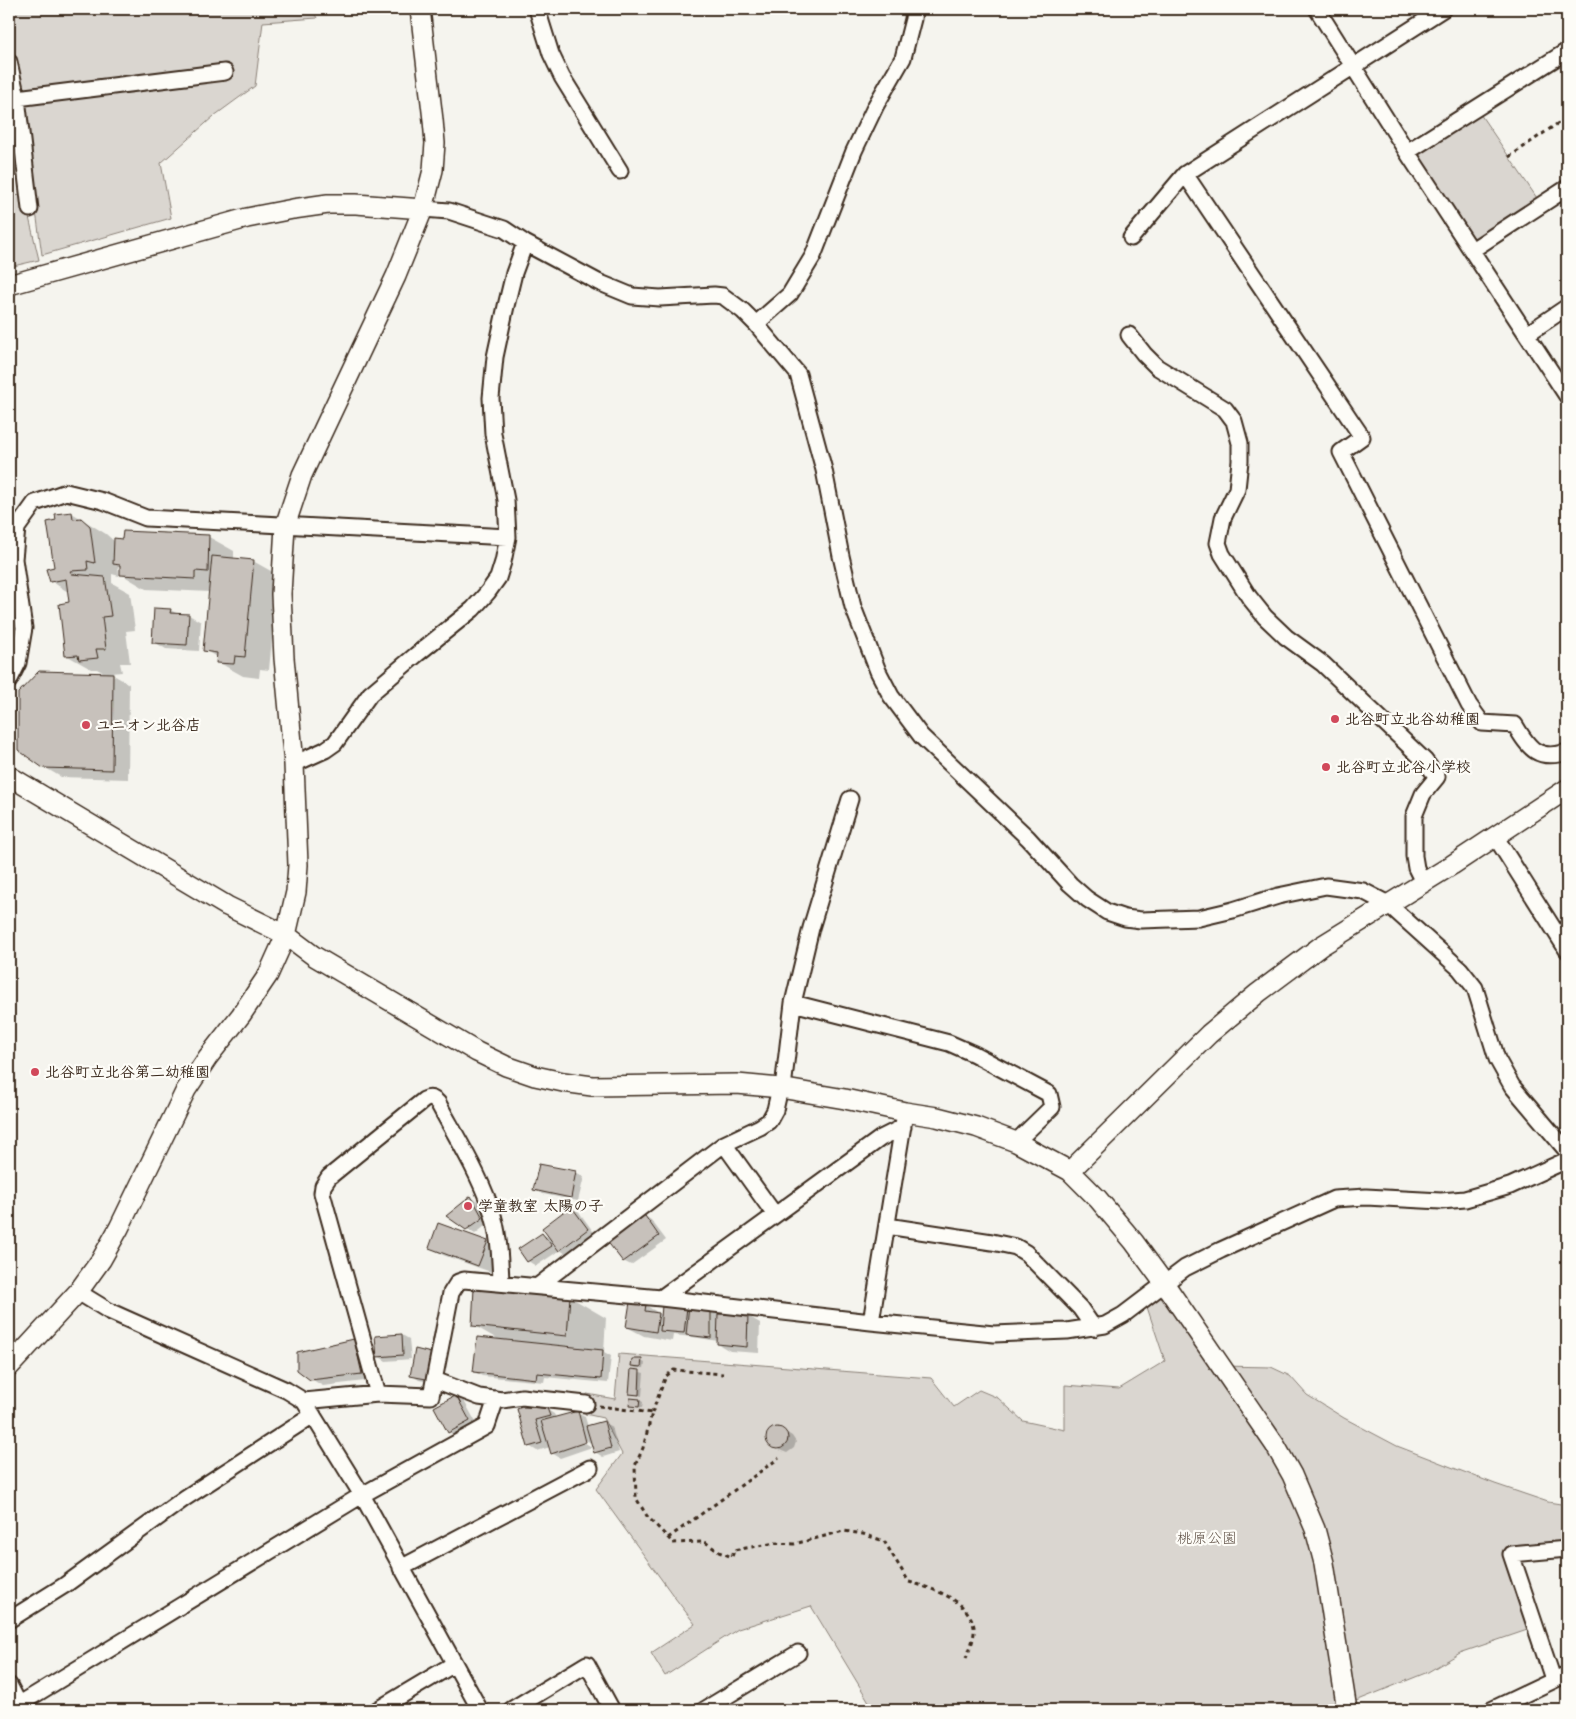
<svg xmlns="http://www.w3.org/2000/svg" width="1576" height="1719" font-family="'Shantell Sans','Klee One',sans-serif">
<rect width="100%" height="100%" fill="#f5f4ee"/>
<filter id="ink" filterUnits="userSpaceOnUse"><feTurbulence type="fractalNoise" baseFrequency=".02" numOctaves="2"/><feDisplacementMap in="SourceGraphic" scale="10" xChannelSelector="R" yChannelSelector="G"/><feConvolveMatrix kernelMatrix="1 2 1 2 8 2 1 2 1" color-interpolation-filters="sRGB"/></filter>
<g filter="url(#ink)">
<path fill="#dad6d0" stroke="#8a8077" d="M15,9H312L317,18L263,22L255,86L214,116L161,163L171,218L42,255L21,102L14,56L9,40V14Z
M1476,108L1541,204L1472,249L1407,151Z
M9,131L13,195L24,196L39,260L9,267Z
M1164,1283L1222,1366L1271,1367L1290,1376L1307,1395L1344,1418L1397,1446L1495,1484L1548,1502L1567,1505V1549L1511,1554L1536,1627L1460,1653L1428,1672L1346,1705L1323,1710H874L811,1606L738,1629L665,1676L651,1653L695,1624L672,1594L596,1489L622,1454L603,1418L585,1414L587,1394L615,1399L619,1354L931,1378L954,1407L979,1390L998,1398L1023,1421L1065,1430V1385L1119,1389L1165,1361L1144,1298Z"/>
<path fill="#0003" d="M72,513L106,534L115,542L124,540V532L209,537L234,551V559L253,561L278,575L269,670L260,669L259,678L243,676L218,662V658L205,650L210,592L146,589L121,574V568L118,565L119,576L112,574V583L130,593L135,630L126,631L130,663H120L122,672L110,673L129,684L128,779L61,777L44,767L106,674L97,669H91L66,655L71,603L68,592L51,581Z
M170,610L178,614L189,615L201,622L199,651L166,649L154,642Z
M576,1172L584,1177L578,1201L543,1194L535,1189Z
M471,1197L479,1202L490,1222L475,1234L467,1229Z
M571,1208L579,1212L595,1234L568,1255L560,1250L536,1266L528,1261L520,1249L542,1234L552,1239Z
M643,1215L651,1220L666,1240L631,1265L623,1261Z
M487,1242L499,1249L491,1272L443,1255L431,1248Z
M570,1297L606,1318L604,1352L611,1356L608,1383L545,1377L544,1382L482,1376L474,1372L499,1340L473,1325Z
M645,1305L662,1315L686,1309L690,1311L711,1310L720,1315L748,1316L760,1323L759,1353L730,1351L718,1344V1341L693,1337L673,1335L672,1341L644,1336L627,1327Z
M402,1335L409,1339L411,1359L386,1361L378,1356Z
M354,1340L366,1347L373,1380L323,1386L311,1379Z
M430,1354L438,1358L433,1383L419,1380L411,1375Z
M641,1361L645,1363L644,1368H636L632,1366Z
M632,1370L644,1373L642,1396L630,1393Z
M456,1397L464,1401L478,1426L457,1437L449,1432Z
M639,1400L643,1402L642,1408L630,1405Z
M519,1409H546L554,1414L556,1418L577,1413L585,1417L588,1427L604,1423L612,1427L619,1452L603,1457L595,1452L593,1444L582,1438L580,1440L592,1447L560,1458L552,1453L550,1447L537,1451L529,1446Z
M774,1429H781L792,1436L796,1442L794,1448L787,1453L772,1447L768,1442L769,1433Z"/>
<path fill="#c7c1bb" stroke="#3b2a1e" d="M72,512L73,519L81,518L90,526L95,563L87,561L88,570L70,571L72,574L105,577L111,616L102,617L106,649H96L98,658L79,660L78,655L65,656L59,604L69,602L66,579L50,582L46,569L54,567L47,522L56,520L55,514Z
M123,531L209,535L208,572L195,571V579L120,575V565L113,564L114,538L122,539Z
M212,556L254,560L245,657L235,656L234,664L216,663L217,653L203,651Z
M154,608L171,609L170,613L189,614L187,645L152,643Z
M39,671L113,673L112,770L43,768L18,750V693Z
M539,1164L576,1171L571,1198L533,1190Z
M471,1196L483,1218L466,1230L446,1216Z
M571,1206L588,1229L559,1251L542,1228Z
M643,1213L659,1236L623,1262L607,1241Z
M438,1223L488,1241L478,1266L429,1248Z
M542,1233L552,1246L527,1262L518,1249Z
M474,1288L570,1296L567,1336L472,1326Z
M630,1302L646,1304L645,1311L659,1313L656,1332L626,1327Z
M662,1305L687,1307L684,1333L660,1331Z
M689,1305L711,1309V1338L686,1335Z
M718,1314H748L747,1347L717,1344Z
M402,1334L403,1355L377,1357L375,1336Z
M477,1337L603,1350L601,1379L537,1373L536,1379L473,1372Z
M354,1339L362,1374L310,1380L297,1370V1352Z
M415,1349L431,1353L426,1379L410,1376Z
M632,1359H642L641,1367L631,1366Z
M631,1369L640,1370L639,1395L629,1394Z
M456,1395L470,1421L448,1433L434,1407Z
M630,1398L640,1399L639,1407L629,1406Z
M522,1407L547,1408L550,1416L535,1420L542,1443L528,1447L517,1409Z
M578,1411L586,1442L551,1454L541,1421Z
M604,1421L611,1448L594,1453L586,1426Z
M766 1438a11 11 0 1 1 22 0a11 11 0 1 1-22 0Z"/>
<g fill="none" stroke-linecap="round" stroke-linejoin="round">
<defs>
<path id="minor" d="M537,9L551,54L562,77L620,171
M1317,9L1407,152L1567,396
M9,62L17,98L30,209
M17,98L225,72
M1407,152L1567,51
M1185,174L1362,437L1341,452L1469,705L1482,723L1515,725C1529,749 1538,761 1567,752
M423,209L449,211L504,229L525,243L598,282L632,296L660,298L714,295L723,296L743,311L756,324L798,374L824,470L841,556L853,607L878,671L891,696L921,736L1028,838L1070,884L1087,899L1107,912L1125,918L1141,920L1199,918L1233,910L1278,896L1326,886L1363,891L1388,904L1460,969L1475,988L1497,1059L1512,1086L1567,1151
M1131,238L1185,174L1443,9
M1472,250L1567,188
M756,324L790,294L813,256L854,151L876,105L903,58L913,19L914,9
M1527,334L1567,307
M1129,335L1144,354L1157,367L1225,409L1234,421L1240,443V461L1237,489L1223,518L1218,543L1222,554L1249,597L1265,617L1286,637L1323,664L1425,761L1437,777L1423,794L1414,816V856L1416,868L1423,882
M9,681L18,663L24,628L14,559L17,528L35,503L66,492L103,501L146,518L508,537
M294,764L325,750L335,743L370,694L416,655L473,609L488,592L498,578L503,562L508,537L506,500L493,434L491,398L495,357L506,306L514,273L525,243
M1495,836L1567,950
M793,1003L949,1043L974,1054L1049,1094L1052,1107L1016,1142
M783,1088L793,1003L811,928L850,799
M724,1144L775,1215
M887,1226L992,1242L1016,1247L1026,1253L1080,1308L1094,1328
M538,1286L724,1144L760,1127L769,1121L775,1110L780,1088
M78,1292L109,1311L286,1390L304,1401L362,1495L480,1710
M661,1298L881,1138L903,1127
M871,1322L904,1119
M435,1380L479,1397L502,1400L522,1397L586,1404
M378,1394L322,1193L323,1186L329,1177L424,1100C430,1097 433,1098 438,1103C456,1136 477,1170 490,1206C499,1230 500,1257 501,1282
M304,1401L378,1394L431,1396L451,1293L458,1282L464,1280L661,1298L871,1322L994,1334L1067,1331L1105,1325L1123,1315L1185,1268L1221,1250L1334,1199L1366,1197L1441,1201L1465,1199L1510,1186L1567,1160
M401,1568L590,1468
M9,1620L65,1585L185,1498L313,1415
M1553,1679L1511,1554L1567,1549
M9,1685L22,1710
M10,1710L362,1495L487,1426L496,1399
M377,1710L454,1664
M511,1710L587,1664L612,1710
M704,1710L798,1653
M1491,1710L1567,1674"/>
<path id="tertiary" d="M9,285L247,218L293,209L328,204H356L423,209
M9,776L227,906L286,935L314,956L477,1052L506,1066L535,1076L563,1082L592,1086L737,1084L780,1088L845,1099L905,1112L937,1117L976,1127L1016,1142L1070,1171L1098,1199L1134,1242L1164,1283L1275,1445L1292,1475L1315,1529L1324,1563L1347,1710
M1070,1171L1209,1034L1258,993L1321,946L1452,865L1567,789
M9,1367L78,1292L101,1260L119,1228L186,1090L208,1057L241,1015L268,975L286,935L296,892L298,865L294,764L284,658L281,594L285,526L302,475L396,276L423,209L433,170L435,143L433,120L420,9"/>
</defs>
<use href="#minor" stroke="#3b2a1e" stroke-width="19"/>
<use href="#tertiary" stroke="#3b2a1e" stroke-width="22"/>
<path stroke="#3b2a1e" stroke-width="3" stroke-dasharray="4 4" stroke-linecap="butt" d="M1509,157L1567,117
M599,1406L652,1413L643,1448L635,1466L636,1498L647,1516L673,1543L705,1542L719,1552L732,1557L734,1550L776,1543L794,1544L844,1531L863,1534L884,1541L909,1582C932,1588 969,1600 974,1627C975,1637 970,1649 966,1658
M652,1413L666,1376L674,1370L723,1374
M668,1538L779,1458"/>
<use href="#minor" stroke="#fdfcf7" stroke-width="15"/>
<use href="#tertiary" stroke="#fdfcf7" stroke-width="19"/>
</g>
</g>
<g fill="#d1495b" stroke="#fdfcf7" stroke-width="2">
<circle cx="1335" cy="719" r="5"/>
<circle cx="86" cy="725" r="5"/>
<circle cx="1326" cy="767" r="5"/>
<circle cx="35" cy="1072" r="5"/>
<circle cx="468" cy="1206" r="5"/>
</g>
<g text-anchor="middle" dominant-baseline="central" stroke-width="4.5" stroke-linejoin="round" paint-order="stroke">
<g font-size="15" font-weight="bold" fill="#3b2a1e" stroke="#fdfcf7" text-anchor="start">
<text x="1345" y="719">北谷町立北谷幼稚園</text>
<text x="96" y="725">ユニオン北谷店</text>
<text x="1336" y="767">北谷町立北谷小学校</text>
<text x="45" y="1072">北谷町立北谷第二幼稚園</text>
<text x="478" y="1206">学童教室 太陽の子</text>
</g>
<g font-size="15" fill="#63554a" stroke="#fdfcf7">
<text x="1207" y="1538">桃原公園</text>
</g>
</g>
<rect width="1576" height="1719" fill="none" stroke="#fdfcf7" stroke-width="30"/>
<rect x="15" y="15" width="1546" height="1689" fill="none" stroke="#3b2a1e" stroke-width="2" filter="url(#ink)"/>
</svg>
